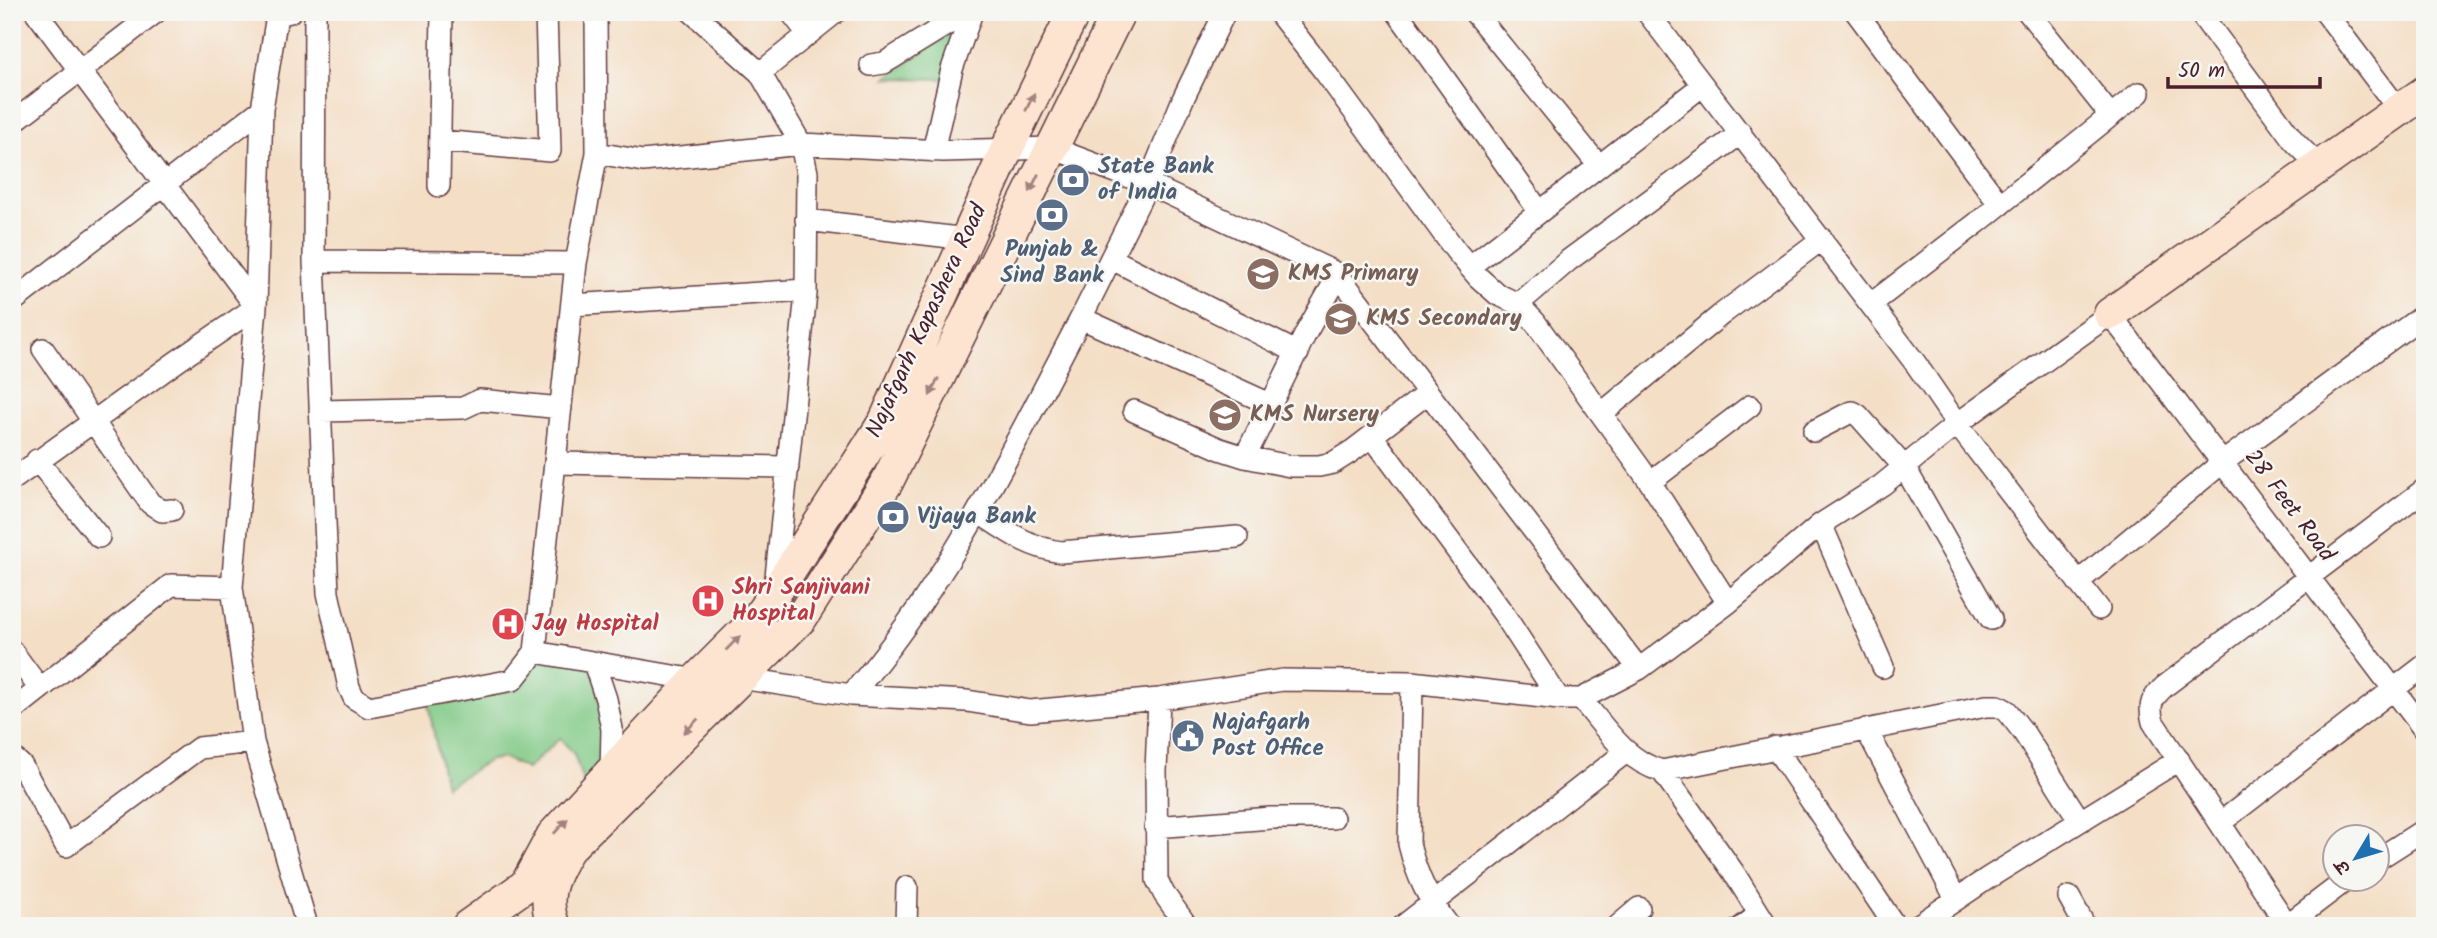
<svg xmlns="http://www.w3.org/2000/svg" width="2437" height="938" font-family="Kalam,'Playpen Sans Deva',sans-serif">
<rect width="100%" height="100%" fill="#f6f6f2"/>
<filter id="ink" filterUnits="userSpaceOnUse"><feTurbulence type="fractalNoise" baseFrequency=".0143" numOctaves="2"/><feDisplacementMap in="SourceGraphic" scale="14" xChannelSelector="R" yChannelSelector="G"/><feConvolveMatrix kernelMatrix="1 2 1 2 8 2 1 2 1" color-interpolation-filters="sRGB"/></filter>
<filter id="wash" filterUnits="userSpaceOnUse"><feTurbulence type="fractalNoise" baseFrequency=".00686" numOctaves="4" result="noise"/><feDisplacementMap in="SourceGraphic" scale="28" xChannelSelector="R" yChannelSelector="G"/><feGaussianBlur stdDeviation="1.57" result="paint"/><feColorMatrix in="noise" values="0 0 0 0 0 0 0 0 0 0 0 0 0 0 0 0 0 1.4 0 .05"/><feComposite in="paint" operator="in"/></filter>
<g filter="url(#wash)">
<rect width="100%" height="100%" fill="#f4dec5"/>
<path fill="#80c985" stroke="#657458" stroke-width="2" d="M969,19L947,79L886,78Z
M535,655L593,665L611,766L586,790L574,754L560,738L527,769L504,758L490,760L445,787L427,699L514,682Z"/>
</g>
<g filter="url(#ink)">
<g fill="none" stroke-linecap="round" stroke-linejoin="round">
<defs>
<path id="lane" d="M1735,926L1757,909"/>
<path id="street" d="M290,12L277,15L262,109L256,307L232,587L253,742L307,926
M315,12L314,261L328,593L349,687L354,698L369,707L513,680L535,652L576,263L597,153
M596,12L597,153L643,161L801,144L943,151L1052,148L1148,184L1332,271L1346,285L1639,669
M692,12L760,73L801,144L807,173L806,294L775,586
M791,12L808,34
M1225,12L1183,99L1148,184L1081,318L1272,405
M1278,12L1325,72L1456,251L1478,277L1497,294L1518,304L1535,322L1650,482L1728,603
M1397,12L1539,211
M1474,12L1599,166
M1647,12L1916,364L1957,424L2099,609
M1856,12L2000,205
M2028,12L2111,116
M2199,12L2294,141L2319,166
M2325,12L2399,110
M871,65L884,63L894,57L967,12
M760,73L836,12
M12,123L156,12
M440,141L550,151L546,12
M933,151L952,69L972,12
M439,186L442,12
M806,220L967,239
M1112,259L1298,353
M314,261L576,263
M1469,267L1703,85
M12,302L262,109
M1518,304L1569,260L1741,133
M1871,304L1977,223L2139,93
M572,305L806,290
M43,349L150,503L162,511L172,510
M320,411L463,408L480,400L561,408
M1134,411L1220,449L1245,457L1290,466H1319L1333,463L1352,451L1428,393
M1601,414L1722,314L1822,239
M1814,431L1849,413L1853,412L1858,415L1905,468L1991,619
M1372,436L1503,613L1559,699
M1245,457L1307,331L1338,276
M37,460L99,537
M555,463L788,467
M12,480L176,362L256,307L36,12
M1650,482L1750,406
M978,512C1007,531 1027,547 1061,552L1237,537
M1821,524L1883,667
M2078,582L2223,462L2425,314
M12,651L40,689
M535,652L696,680
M594,663L606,699L612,729L611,774
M740,678L851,695L967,701L1030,711L1159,699L1283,680L1412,682L1559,699H1581L1639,669L1728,603L1821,524L1882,485L1957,424L2110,314L2425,731
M1412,682L1409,844C1417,877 1428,899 1449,926
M851,695C949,583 1012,448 1081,318
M1159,699L1156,771L1157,880L1164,894L1187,926
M1581,699C1605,727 1625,761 1662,771L1986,706H1998L2007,711L2024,733L2080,821
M12,711L171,585L232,587
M1866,729L1956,899
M1775,747L1895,926
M12,757L22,766L66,846L199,748L253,742
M1662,771L1734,873L1767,926
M2220,823L2425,665
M1155,827L1271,818H1333
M2378,859L2425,829
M2069,897L2085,926
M2287,925L2349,878
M906,926L907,887
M1403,926L1626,752
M1618,926L1639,908
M1917,926L1988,878L2179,760
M2288,926L2153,722C2148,704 2152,698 2165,686L2425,489"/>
<path id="secondary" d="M2110,314L2425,92
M468,926L526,885L553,835L696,680L757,619L775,593L885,421L1007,149L1074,12
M554,926C541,897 553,874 568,849L801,618L887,482L1119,12"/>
</defs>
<use href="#lane" stroke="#643c42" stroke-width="14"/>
<use href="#street" stroke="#643c42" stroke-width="24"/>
<use href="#secondary" stroke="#643c42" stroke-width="35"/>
<use href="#lane" stroke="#fff" stroke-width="10"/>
<use href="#street" stroke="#fff" stroke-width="21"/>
<use href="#secondary" stroke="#fde4d1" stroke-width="32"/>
</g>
<defs><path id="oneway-solid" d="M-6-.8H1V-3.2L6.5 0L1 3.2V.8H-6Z" transform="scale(1.75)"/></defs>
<g fill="#a4827e">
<use href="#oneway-solid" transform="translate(1030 102) rotate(-64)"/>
<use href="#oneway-solid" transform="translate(1034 183) rotate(116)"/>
<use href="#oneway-solid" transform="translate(934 387) rotate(116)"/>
<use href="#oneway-solid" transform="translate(733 643) rotate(-45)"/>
<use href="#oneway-solid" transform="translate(691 726) rotate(135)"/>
<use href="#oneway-solid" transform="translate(561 826) rotate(-47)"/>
</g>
</g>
<defs>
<symbol id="bank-disc" viewBox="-11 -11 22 22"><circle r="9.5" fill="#5c6f8a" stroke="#f6f6f2"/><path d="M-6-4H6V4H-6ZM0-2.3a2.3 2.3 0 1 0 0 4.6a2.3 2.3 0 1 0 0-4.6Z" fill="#fff"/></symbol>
<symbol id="school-disc" viewBox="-11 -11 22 22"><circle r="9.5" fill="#8d6e63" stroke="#f6f6f2"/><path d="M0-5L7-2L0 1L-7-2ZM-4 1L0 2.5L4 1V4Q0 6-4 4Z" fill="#fff"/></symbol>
<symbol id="hospital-disc" viewBox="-11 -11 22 22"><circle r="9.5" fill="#e0444e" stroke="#f6f6f2"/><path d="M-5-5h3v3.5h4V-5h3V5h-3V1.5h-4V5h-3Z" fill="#fff"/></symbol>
<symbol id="civic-disc" viewBox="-11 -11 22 22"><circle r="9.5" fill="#5c6f8a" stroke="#f6f6f2"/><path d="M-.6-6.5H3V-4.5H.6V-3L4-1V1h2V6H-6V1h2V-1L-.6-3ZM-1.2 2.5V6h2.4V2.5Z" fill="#fff"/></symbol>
</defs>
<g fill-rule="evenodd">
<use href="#bank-disc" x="1054" y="161" width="38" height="38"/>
<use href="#bank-disc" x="1033" y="196" width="38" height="38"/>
<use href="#school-disc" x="1244" y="255" width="38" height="38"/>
<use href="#school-disc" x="1322" y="300" width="38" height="38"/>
<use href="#school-disc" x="1206" y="396" width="38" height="38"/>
<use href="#bank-disc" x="874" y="498" width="38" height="38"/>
<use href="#hospital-disc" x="689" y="582" width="38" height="38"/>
<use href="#hospital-disc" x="489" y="605" width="38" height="38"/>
<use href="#civic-disc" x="1169" y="717" width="38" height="38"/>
</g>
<g text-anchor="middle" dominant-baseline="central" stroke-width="5" stroke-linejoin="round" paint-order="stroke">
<g font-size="23" font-weight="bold" fill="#4e5e75" stroke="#f6f6f2" text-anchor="start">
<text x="1098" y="167">State Bank<tspan x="1098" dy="26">of India</tspan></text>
<text x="1052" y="250" text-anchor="middle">Punjab &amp;<tspan x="1052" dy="26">Sind Bank</tspan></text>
<text x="917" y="517">Vijaya Bank</text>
<text x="1212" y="723">Najafgarh<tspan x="1212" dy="26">Post Office</tspan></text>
</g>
<g font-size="23" font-weight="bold" fill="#785e54" stroke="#f6f6f2" text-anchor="start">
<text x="1288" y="274">KMS Primary</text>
<text x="1366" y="319">KMS Secondary</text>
<text x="1250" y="415">KMS Nursery</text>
</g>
<g font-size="23" fill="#4a1f2b" stroke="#f6f6f2">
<text transform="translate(927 321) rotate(-65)">Najafgarh Kapashera Road</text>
<text transform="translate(2289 506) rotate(53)">28 Feet Road</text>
</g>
<g font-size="23" font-weight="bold" fill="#be3a42" stroke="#f6f6f2" text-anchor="start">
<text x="732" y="588">Shri Sanjivani<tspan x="732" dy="26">Hospital</tspan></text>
<text x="532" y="624">Jay Hospital</text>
</g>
</g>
<rect width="2437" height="938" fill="none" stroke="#f6f6f2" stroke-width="42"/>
<g transform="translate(2356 858) rotate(232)"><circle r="33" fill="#f6f6f2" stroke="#b1a0a2" stroke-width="2"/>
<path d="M0-5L12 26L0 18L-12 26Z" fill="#1f6fb2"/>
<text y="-10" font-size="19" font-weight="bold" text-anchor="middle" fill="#4a1f2b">उ</text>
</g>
<path d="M2168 77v10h152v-10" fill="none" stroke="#4a1f2b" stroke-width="3.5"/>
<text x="2178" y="77" font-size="21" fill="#4a1f2b" stroke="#f6f6f2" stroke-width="5" paint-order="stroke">50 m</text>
</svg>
